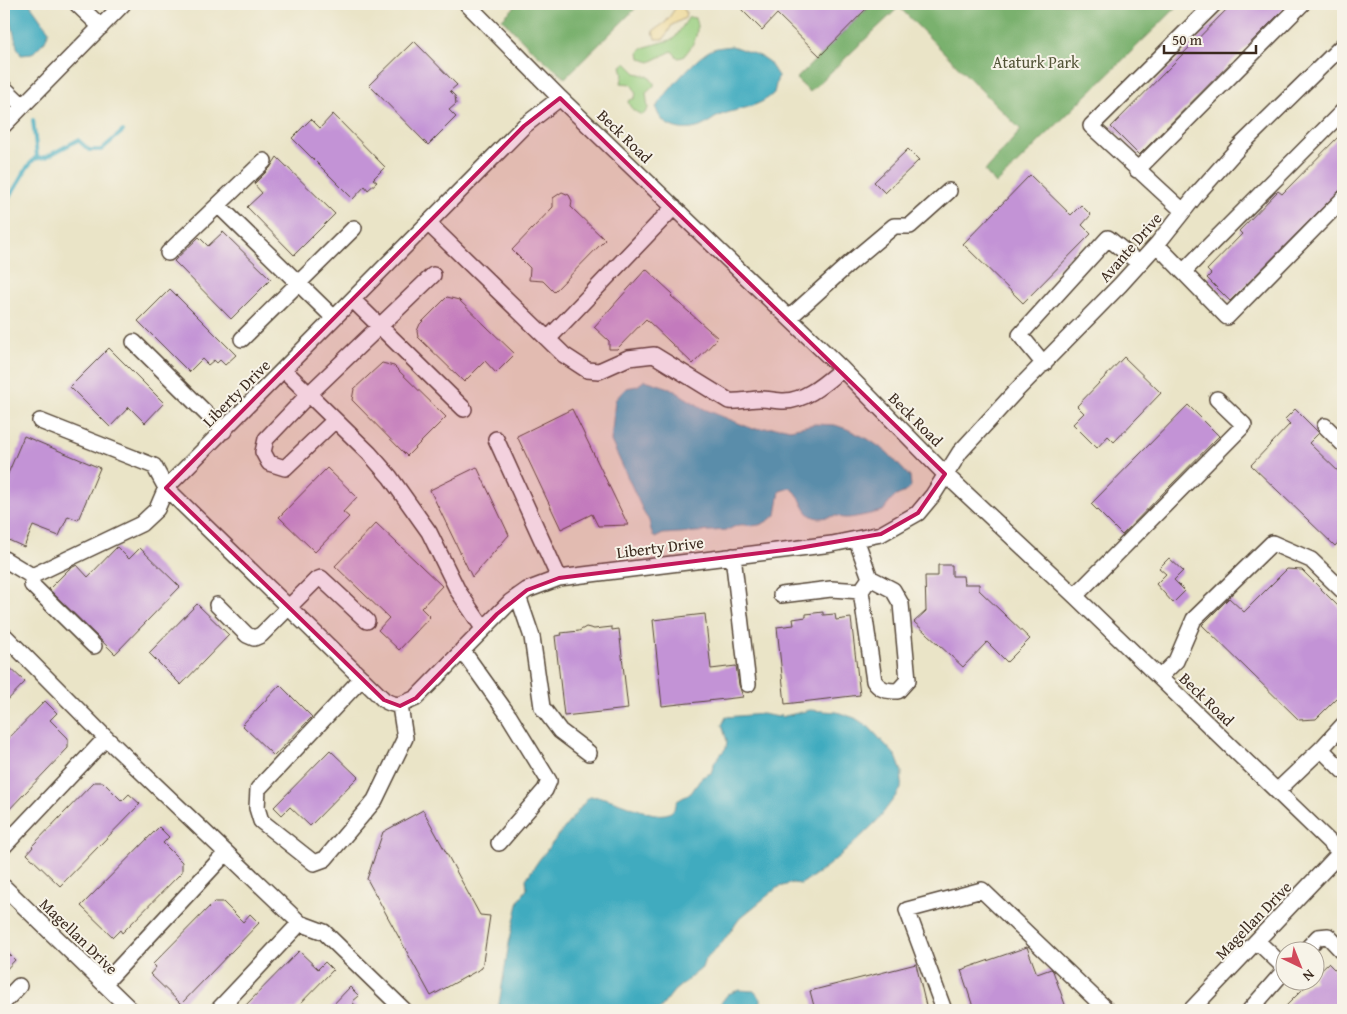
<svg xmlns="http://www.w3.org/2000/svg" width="1347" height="1014" font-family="'Gentium Book Plus',serif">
<rect width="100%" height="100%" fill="#f7f3e8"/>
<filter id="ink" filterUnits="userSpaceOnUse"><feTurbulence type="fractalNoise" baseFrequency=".02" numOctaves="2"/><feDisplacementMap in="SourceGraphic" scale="10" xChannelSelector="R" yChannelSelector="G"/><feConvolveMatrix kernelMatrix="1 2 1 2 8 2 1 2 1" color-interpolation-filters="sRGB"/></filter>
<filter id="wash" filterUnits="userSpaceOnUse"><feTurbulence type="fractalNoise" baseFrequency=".0096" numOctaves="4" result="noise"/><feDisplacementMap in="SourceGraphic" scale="20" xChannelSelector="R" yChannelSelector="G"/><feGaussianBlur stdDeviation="1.12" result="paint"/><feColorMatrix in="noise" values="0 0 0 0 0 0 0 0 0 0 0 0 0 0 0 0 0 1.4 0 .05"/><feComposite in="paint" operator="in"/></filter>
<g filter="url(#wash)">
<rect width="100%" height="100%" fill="#eae4c7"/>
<path fill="#98ce7f" stroke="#6a7c4e" d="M689,17L695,18C701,33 693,46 683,57L678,58L672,51L650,62L640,58L639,52L642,48L674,39Z
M626,63L636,73L648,76L654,83V86L646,93L648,109L643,115C636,113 629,108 628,101L635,98L636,92L631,84L621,83L623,74L621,66Z"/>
<path fill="#7ab16e" stroke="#5a6e46" d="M518,4H640L565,78L528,46L502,19Z
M872,4H1180L996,184L985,171L1021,130L899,7L810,92L796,79Z"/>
<path fill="#eeda9e" stroke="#94825e" d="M681,6L686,12L685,18L672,25L664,39H655L653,31L666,22L676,7Z"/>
<path fill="#40abbf" stroke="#3e6a6e" d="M7,4H30L49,31L45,41L32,54L21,55L17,47Z
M732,46L760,56L769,62L778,76L774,93C759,108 739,108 721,115C713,118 708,124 700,127C683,133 661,128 656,108L658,104C671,88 695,57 713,49C719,47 726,47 732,46Z
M645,380L670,388L704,409L753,429L781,427L790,429L815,424L835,425L847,429L868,439L887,452L910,477L911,486L905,492L894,497L883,511C874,513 851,519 844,518C841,518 839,516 837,516C827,516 817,522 808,513C801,505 800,493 790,488L780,491L776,515C772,518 764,524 759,525C744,528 745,520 728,530L663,534L655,538C648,531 653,523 645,515L611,441L615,400L626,388L637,386Z
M810,710L837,712L855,718L869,727L896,756L902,772L901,789L877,821L848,849L820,872L801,884L792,883L777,888L740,918L722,943L705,959L702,968L674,991L659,1010H498L509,943L519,900L527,889L526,879L539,860L588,798C607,788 671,837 677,801L691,793L702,777L711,773L715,761L726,748L727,741L722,725L726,717L762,714L779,717L780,715L781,717Z
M739,990L754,991L761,999V1010H715L728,994Z"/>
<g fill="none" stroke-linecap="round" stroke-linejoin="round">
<path stroke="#40abbf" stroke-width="4" d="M4,50L5,58
M34,159L46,157L78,140L89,150H101L123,131
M4,206L28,166L37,156L33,120"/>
</g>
<g id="blocks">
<path fill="#c393d6" d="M736,4H871L820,56L777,14L762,30Z
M1232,4H1289L1139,155L1111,127Z
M414,41L457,85L450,91L455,96L456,104L449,110L456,117L428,145L369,85Z
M333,114L385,167L373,179L377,182L368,190L365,186L353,199L292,138L311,119L320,128Z
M1343,132V187L1230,301L1207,278L1211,274L1207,270L1242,234L1239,231L1278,191L1282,194Z
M908,149L919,160L885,193L874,182Z
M277,157L335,214L294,255L247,207L262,193L254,184L270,168Z
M1030,175L1071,215L1081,205L1091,215L1082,225L1091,234L1023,303L963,244Z
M562,192L569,195L572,201L571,207L605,240L554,292L543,281L529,280L530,268L512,250L553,207V198Z
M223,232L271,279L231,319L174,261L199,237L208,246Z
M646,269L673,294L671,296L718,338L693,364L646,319L617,349H609V341L594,327Z
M170,289L236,355L225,365L220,360L217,363L214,360L208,365L202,359L189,372L138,321Z
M447,297L459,300L515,354L496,373L485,361L464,382L418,337L417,331L420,324Z
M109,348L164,403L145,423L129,407L110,427L70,387Z
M1124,357L1161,393L1114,442L1108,436L1097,448L1073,424L1084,413L1077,406Z
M382,363L394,366L446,417L407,456L352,400L354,389Z
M1188,405L1219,436L1122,535L1091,504Z
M572,409L628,525L598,526L592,514L561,529L517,436Z
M1295,409L1319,433L1309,443L1343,476V537L1335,546L1251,465L1290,424L1285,419Z
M24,436L100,468L78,520L68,516L59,536L33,526L24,547L4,538V483Z
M477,467L509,535L472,577L430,490Z
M327,468L357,497L343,512L349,517L315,552L279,517Z
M376,523L442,586L421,608L430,617L399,650L378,630L389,618L335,566Z
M117,547L129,559L140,548L180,587L115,654L49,589L69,569L77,565L88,577Z
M1169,558L1183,571L1174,580L1185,591L1173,603L1156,584L1166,574L1159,568Z
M938,565H952V576H963L964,584H979V590L1030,639L1007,662L987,642L963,667L914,622L926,611L925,576H938Z
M1287,569L1302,570L1343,611V692L1316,719L1299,720L1202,625L1229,598L1244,612Z
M197,604L229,635L181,685L149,653Z
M823,612V615L835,614L836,620L851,618L860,695L785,704L777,627L794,625L793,619L806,617V614Z
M705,614L711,669L736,666L739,685L743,697L662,706L653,620Z
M586,627L594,629L612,627V630L619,629L628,709L564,716L555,636L562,635L561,633L579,631Z
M4,662L25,682L4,704Z
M280,685L312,717L274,756L242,725Z
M45,701L57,713L50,720L68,738V748L4,815V743Z
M330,750L358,777L310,826L290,807L282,815L274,807Z
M94,782H103L122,801L129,794L140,804L60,886L27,854L33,847L32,846Z
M423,810L480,915L490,916L482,968L431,996L367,879L383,832Z
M159,827L169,837L163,843L182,862V872L122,933L120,930L113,937L81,906Z
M214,902H223L243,922L250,914L259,923L181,1004L150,974L156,967L153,964Z
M1027,947L1037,974L1051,969L1053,971L1067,1010H974L961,970Z
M4,949L15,960L4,972Z
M299,951L318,969L325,962L333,970L294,1010H241Z
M1328,963L1343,978V1010H1282L1310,982H1314V976Z
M916,964L927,1010H815L810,991Z
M350,987L359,996L352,1002L361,1010H328Z"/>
</g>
</g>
<g filter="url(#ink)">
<use href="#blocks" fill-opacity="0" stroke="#554637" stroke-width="1"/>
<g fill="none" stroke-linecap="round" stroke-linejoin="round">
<defs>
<path id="minor" d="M77,4L101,27
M467,4L560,98L842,369L945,474L1075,596L1343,855
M4,88L23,106
M560,98L524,126L166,488L384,700C397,708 403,704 416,698L510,602L527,590L559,578L832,544L881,534L918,513L933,495L960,452L1014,393L1120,285L1158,243L1197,194L1240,146L1343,45
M4,125L123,4
M1137,170L1302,4
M218,205L264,161
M1183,211L1091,126L1214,4
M428,223L564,355L587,370L599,371L628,358L654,355L729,401C740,402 750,399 760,399C768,399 776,401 784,401C806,401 826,382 842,369
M1157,245L1227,317L1343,199
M168,253L218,205L334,318
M1183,272L1343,111
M353,300L464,409
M789,318L850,263L894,226H910L949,191
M242,339L354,228
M548,339L674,207
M134,342L224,431
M1044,364L1020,335L1108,238L1140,264
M284,370L369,453L390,477L429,532L458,591L483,628
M335,420L285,468L269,463L263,452L266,439L309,394L433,275
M40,421L154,466L166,488L157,509L141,524L32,576V585L94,646
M1325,426L1343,444
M496,439L559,578
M856,539L870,578L893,590L901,604L908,680L898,691C887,691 880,690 874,681L861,591L870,578
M733,556L748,684
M4,559L32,576
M781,595L831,589L861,591
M518,596L532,637L542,707L560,731L589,753
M1075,596L1244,425L1217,399
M217,605L247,635L254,638L261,635L316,580L321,578L367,621
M4,635L106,738L300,923L324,932L404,1010
M462,650L509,716L549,781L545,790L499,843
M1160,677L1176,661L1194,619L1272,543L1311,560L1343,591
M362,678L258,789L257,808L261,821L314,863L325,859L375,800L405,738L400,706
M1321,749L1343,725
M1277,791L1321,749L1343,771
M4,846L106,738
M4,887L131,1010
M1257,941L1284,967
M1304,952L1318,937L1328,936L1343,952
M104,984L226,853
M4,1002L19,986
M218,1010L300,923
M944,1010L907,910L982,890L1107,1010
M1191,1010L1341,852
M1250,1010L1284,971"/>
</defs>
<use href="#minor" stroke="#554637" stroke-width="18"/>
<use href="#minor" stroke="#fff" stroke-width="15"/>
</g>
</g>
<path fill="#c2185b" fill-opacity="0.2" stroke="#c2185b" stroke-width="4" stroke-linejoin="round" d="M560,98L945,474L918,513L881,534L793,549L559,578L527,590L497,614L416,698L400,706L384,700L166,488L524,126Z"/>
<g text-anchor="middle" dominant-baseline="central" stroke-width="4" stroke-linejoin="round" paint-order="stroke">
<g font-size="16" fill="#525336" stroke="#f7f3e8">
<text x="1036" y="62">Ataturk Park</text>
</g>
<g font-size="16" fill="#3b2a1e" stroke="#f7f3e8">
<text transform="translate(625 136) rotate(44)">Beck Road</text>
<text transform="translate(1130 247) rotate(-49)">Avante Drive</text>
<text transform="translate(236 393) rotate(-45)">Liberty Drive</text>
<text transform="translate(916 419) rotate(45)">Beck Road</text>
<text transform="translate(660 547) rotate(-7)">Liberty Drive</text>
<text transform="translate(1207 699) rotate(44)">Beck Road</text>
<text transform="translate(1253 920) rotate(-46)">Magellan Drive</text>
<text transform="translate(79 936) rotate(44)">Magellan Drive</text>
</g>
</g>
<rect width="1347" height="1014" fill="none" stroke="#f7f3e8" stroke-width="20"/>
<g transform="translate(1300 966) rotate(137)"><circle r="24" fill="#f7f3e8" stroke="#aca397"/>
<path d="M0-4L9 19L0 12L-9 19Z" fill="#d1495b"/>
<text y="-8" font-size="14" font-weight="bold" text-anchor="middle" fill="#3b2a1e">N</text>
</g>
<path d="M1164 45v8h92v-8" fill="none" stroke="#3b2a1e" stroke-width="2.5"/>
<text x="1172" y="45" font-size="15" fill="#3b2a1e" stroke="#f7f3e8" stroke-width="4" paint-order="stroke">50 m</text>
</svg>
